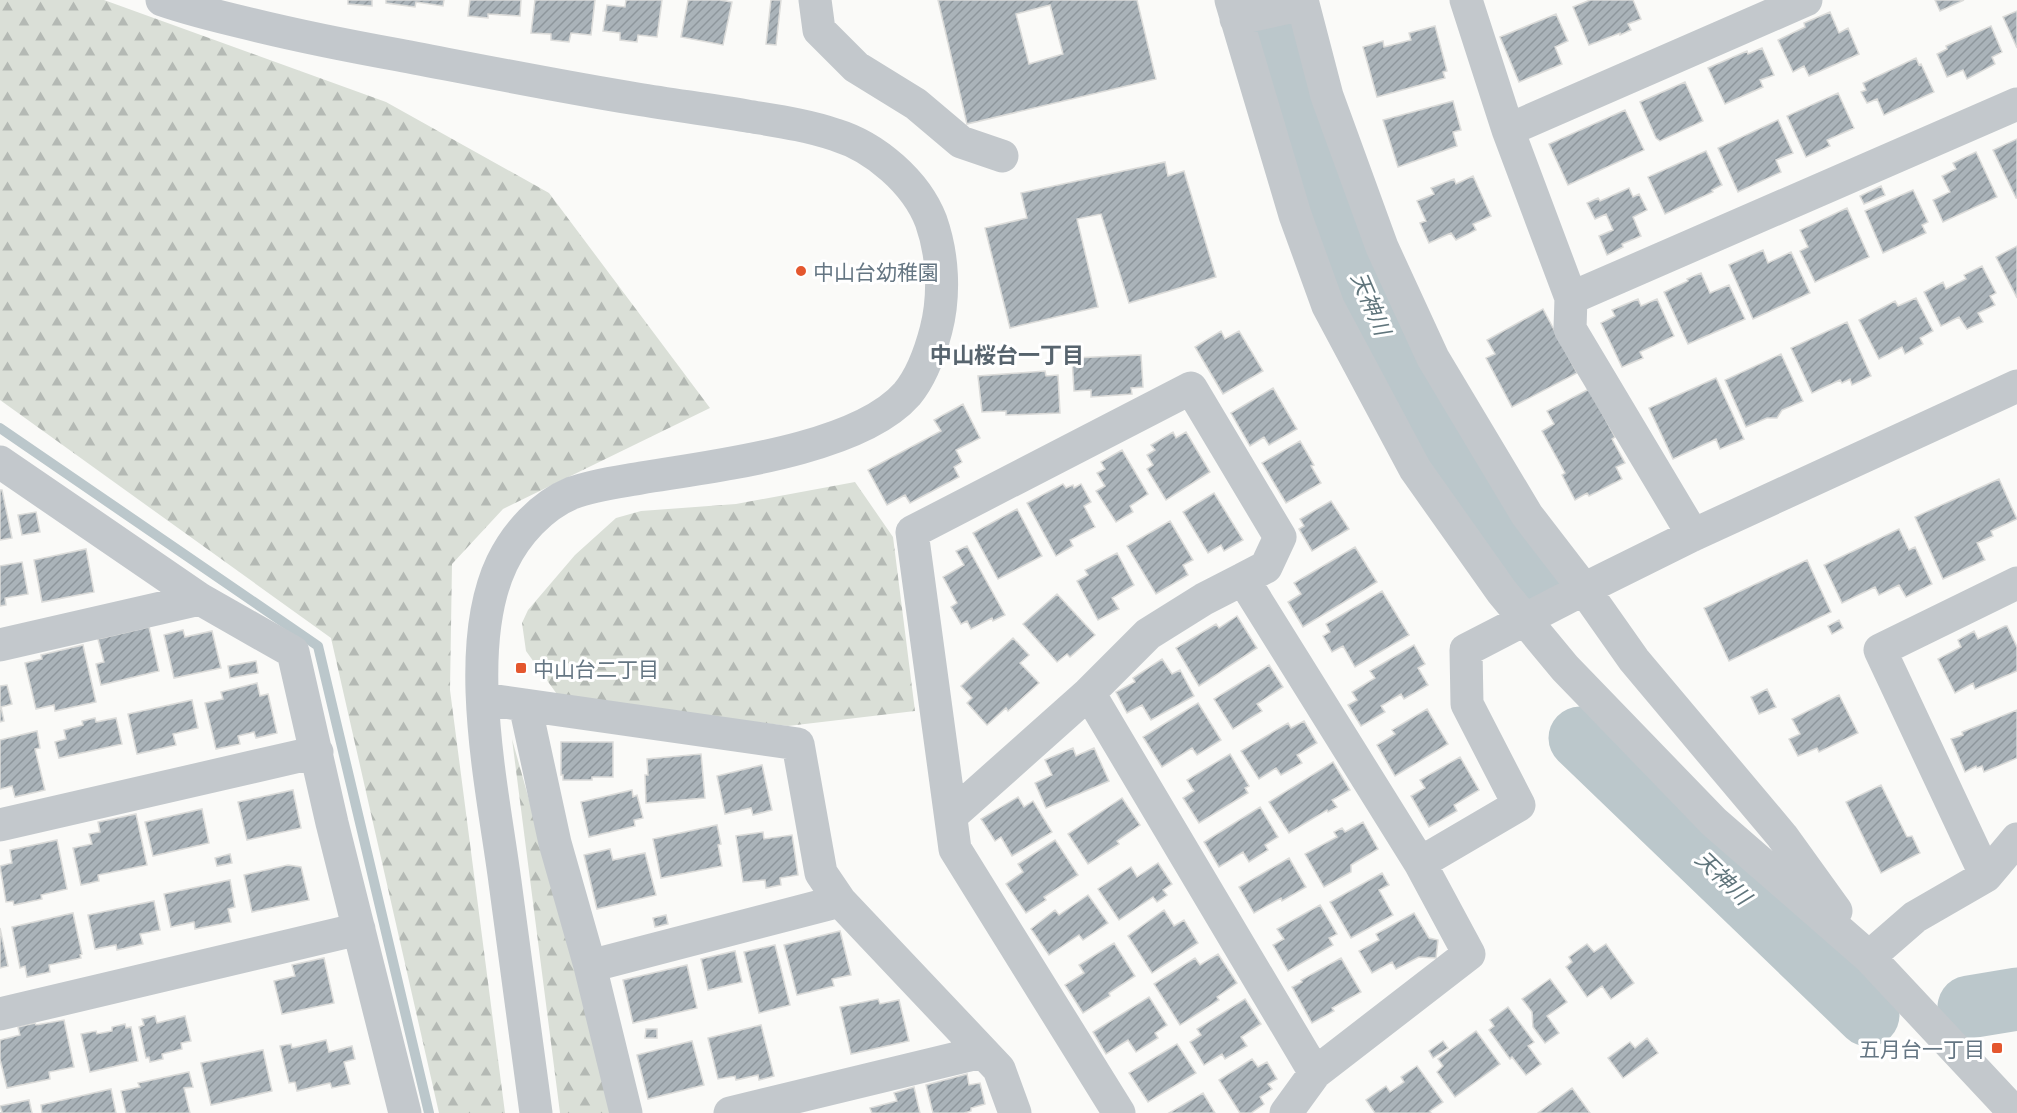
<svg xmlns="http://www.w3.org/2000/svg" width="2017" height="1113" font-family="'Exo 2','Noto Sans JP',sans-serif">
<defs>
<pattern id="forest-firs" width="22" height="20" patternUnits="userSpaceOnUse" patternTransform="scale(1.5)"><rect width="22" height="20" fill="#dadfd7"/><path d="M5 1l3.5 6h-7zM16 11l3.5 6h-7z" fill="#b4b9b4"/></pattern>
<pattern id="building-hatch" width="6" height="6" patternUnits="userSpaceOnUse" patternTransform="scale(1.5)"><rect width="6" height="6" fill="#aab3b9"/><path d="M-1 1l2-2M0 6l6-6M5 7l2-2" fill="none" stroke="#8e969c"/></pattern>
</defs>
<rect width="100%" height="100%" fill="#fafaf8"/>
<path fill="url(#forest-firs)" d="M0,0H104L386,102L549,193L710,408L503,509L452,564L450,690L505,1113H439L331,638L0,400Z
M855,482L893,537L915,711L788,726L559,697L526,651L522,623L528,610L575,555L616,518L641,511L736,504Z
M512,739L617,1113H560Z"/>
<g fill="none" stroke-linecap="round" stroke-linejoin="round">
<path stroke="#bbc7cb" stroke-width="10" d="M0,428L318,646L429,1113"/>
<path stroke="#bbc7cb" stroke-width="63" d="M1265,0L1287,81L1323,188L1406,383L1532,581
M1580,738L1868,1015
M1969,1007L2017,999"/>
</g>
<path fill="url(#building-hatch)" stroke="#dcdcda" stroke-width="1.5" fill-rule="evenodd" d="M348,0H372V6L348,4Z
M386,0H444L443,6L416,2L415,7L386,3Z
M470,0H521L520,16L488,14V18L468,16Z
M535,0H595L591,35L571,33L569,42L551,40V34L531,33Z
M626,0H662L657,37L638,35L637,42L620,40V33L603,31L607,5L625,7Z
M688,0H720L732,2L723,45L681,37Z
M771,0H781L776,45L766,44Z
M938,0H1137L1156,79L967,124ZM1050,5L1063,54L1029,64L1016,14Z
M1590,0H1633L1641,19L1628,24L1631,30L1620,35V33L1589,45L1573,7Z
M1935,0H1964L1940,11Z
M2017,11V48L2003,17Z
M1830,12L1839,33L1848,28L1859,54L1809,76L1804,66L1793,72L1778,40L1805,27L1804,23Z
M1556,14L1568,41L1555,47L1562,64L1519,82L1500,37Z
M1435,26L1447,71L1443,72L1445,78L1377,97L1363,47L1383,41L1384,47L1411,40L1409,33Z
M1991,26L2002,52L1992,57L1995,64L1967,79L1963,70L1947,77L1937,54L1947,49L1946,46Z
M1762,48L1774,75L1760,80L1763,87L1725,104L1708,68L1747,51L1748,54Z
M1916,58L1919,65L1921,64L1934,92L1884,115L1877,99L1867,103L1861,92L1866,90L1863,83Z
M1685,82L1703,121L1660,141L1656,138L1640,102Z
M1838,93L1854,128L1827,140L1830,146L1806,157L1787,116Z
M1453,101L1461,130L1453,132L1457,146L1398,167L1383,120Z
M1625,110L1644,150L1568,185L1549,144Z
M1778,120L1793,153L1776,160L1781,172L1738,192L1718,148Z
M2017,139V198H2016L1993,150Z
M1706,151L1722,185L1712,190L1713,192L1665,214L1648,177Z
M1976,152L1997,197L1943,222L1933,200L1950,192L1942,176L1956,169L1953,163Z
M1165,162L1168,176L1184,171L1216,277L1129,303L1101,214L1077,219L1098,307L1010,328L985,228L1027,218L1021,193Z
M1473,176L1491,216L1473,224L1476,230L1456,240L1451,233L1429,243L1420,223L1426,221L1417,201L1434,194L1431,188L1454,179L1456,184Z
M1881,186L1885,195L1864,204L1860,196Z
M1629,188L1633,197L1639,194L1647,210L1633,217L1641,236L1622,244L1623,247L1607,255L1599,236L1613,230L1606,214L1595,219L1587,203L1598,198L1600,201Z
M1913,190L1928,222L1922,225L1926,233L1883,253L1865,211Z
M1847,208L1869,257L1815,282L1800,251L1808,247L1800,230Z
M2017,246V298L1996,257Z
M1763,250L1768,263L1791,252L1810,293L1753,319L1729,265Z
M1982,266L1996,293L1990,296L1995,305L1978,313L1983,322L1967,329L1959,317L1941,326L1924,292L1943,282L1946,289L1966,279L1964,275Z
M1701,273L1710,293L1729,285L1745,319L1688,344L1664,292L1688,281L1687,279Z
M1916,298L1933,331L1920,338L1923,344L1905,354L1902,347L1879,359L1859,320L1895,301L1898,306Z
M1638,299L1641,306L1657,299L1674,336L1640,352L1643,358L1622,367L1601,323L1615,316L1612,310Z
M1543,309L1577,373L1512,407L1486,358L1495,354L1487,340Z
M1847,322L1871,376L1852,385L1850,379L1842,383L1840,380L1812,393L1791,348Z
M1221,331L1225,339L1239,331L1263,371L1223,394L1195,347Z
M1781,354L1803,401L1782,410L1777,418H1767L1746,427L1725,380Z
M1141,355L1143,387L1131,388L1132,394L1091,397V390L1074,391L1072,358Z
M1045,371L1046,376L1058,375L1060,413L1006,415V411L982,412L978,376Z
M1716,378L1744,439L1720,449L1716,439L1673,459L1649,408Z
M1273,388L1297,429L1269,445L1264,437L1250,446L1231,413Z
M1589,389L1615,437L1612,439L1625,463L1616,467L1622,479L1589,496L1587,493L1575,500L1562,475L1565,473L1542,431L1554,424L1547,411Z
M963,404L980,438L956,450L962,462L954,467L959,477L910,503L905,495L887,505L868,470L941,431L934,420Z
M1173,432L1176,438L1186,432L1210,472L1166,500L1147,469L1153,465L1147,455L1155,450L1151,445Z
M1300,441L1314,465L1311,466L1321,483L1286,503L1262,463Z
M1122,450L1148,494L1130,506L1133,512L1116,522L1096,491L1105,486L1097,473L1105,469L1101,462Z
M1999,479L2017,519L1991,531L1993,536L1977,543L1985,560L1943,579L1915,517Z
M1063,484L1066,488L1073,485L1074,488L1081,484L1091,502L1084,506L1095,527L1070,540L1073,546L1056,556L1027,503Z
M0,490H2L12,538L0,540Z
M1214,493L1243,540L1224,551L1221,545L1208,553L1183,512Z
M1331,501L1349,529L1312,551L1299,529L1304,526L1300,519Z
M1017,509L1042,556L998,579L973,533Z
M36,512L40,532L22,535L18,515Z
M1170,521L1193,560L1183,565L1188,575L1156,594L1127,546Z
M1899,529L1909,550L1915,547L1932,584L1906,597L1899,585L1879,595L1875,587L1842,603L1824,565Z
M967,546L1005,615L993,621L992,618L971,629L967,621L961,624L951,607L957,603L943,577L964,565L956,551Z
M1355,547L1377,582L1303,627L1288,602L1301,594L1294,583Z
M86,549L94,592L42,602L34,560Z
M1117,553L1134,585L1112,598L1119,609L1098,620L1077,581L1088,575L1085,570Z
M1807,560L1831,612L1729,661L1704,608Z
M22,562L28,594L5,598L6,605L0,606V566Z
M1382,591L1409,635L1355,667L1343,646L1332,652L1323,636L1330,632L1326,624Z
M1057,594L1095,635L1070,657L1067,654L1057,662L1023,624Z
M1237,616L1257,648L1199,686L1176,648L1216,624L1219,628Z
M1839,620L1843,628L1832,634L1828,626Z
M2005,626H2007L2017,647V671L1975,689L1973,683L1955,693L1938,659L1961,647L1958,640L1974,631L1978,639Z
M149,627L159,671L101,685L96,664L104,662L98,639Z
M183,630L185,637L212,631L221,668L174,678L164,635Z
M1013,638L1029,655L1020,663L1039,683L1008,711L1006,708L987,725L967,703L972,698L961,686Z
M83,645L96,702L55,711L54,705L36,709L25,663L42,659L41,655Z
M1414,645L1425,664L1418,668L1428,685L1404,699L1401,694L1381,706L1385,712L1361,726L1348,705L1357,700L1352,692L1375,678L1370,671Z
M1162,659L1172,674L1180,670L1194,696L1151,720L1142,705L1127,713L1116,692L1135,682L1133,678Z
M256,661L258,673L230,678L228,666Z
M1269,665L1283,687L1257,704L1262,711L1233,729L1214,699Z
M257,683L260,696L268,694L277,733L256,738L254,732L238,736L240,744L216,749L205,703L223,699L221,692Z
M7,685L12,704L1,707L4,721L0,722V686Z
M1767,689L1776,707L1759,714L1751,697Z
M1839,695L1858,733L1819,752L1817,748L1798,756L1789,739L1800,734L1792,719Z
M192,700L198,728L173,734L176,745L137,754L128,714Z
M1198,703L1221,740L1197,755L1192,748L1162,767L1143,737Z
M1427,709L1448,744L1395,776L1377,745L1395,734L1392,730Z
M2017,710V758L1984,772L1982,766L1977,768L1976,766L1965,772L1951,739L1963,735L1962,732Z
M95,718L96,722L116,718L122,744L59,758L55,742L66,739L64,730L83,725L82,721Z
M1304,721L1317,743L1297,755L1302,763L1281,775L1276,768L1259,779L1241,751L1288,723L1291,728Z
M37,731L40,748L35,749L45,790L15,797L12,786L0,789V740Z
M561,742H613V777H592V780H563V775H561Z
M1073,748L1076,756L1094,748L1109,781L1046,808L1035,783L1052,775L1045,760Z
M701,754L705,798L646,803L645,775H648L647,759Z
M1230,754L1249,786L1245,788L1248,793L1199,823L1183,798L1194,791L1187,780Z
M1460,757L1479,790L1454,805L1457,811L1429,827L1411,796L1425,788L1420,780Z
M1333,762L1350,790L1332,800L1337,807L1328,812L1327,810L1289,833L1269,802Z
M762,765L772,810L753,815L751,808L725,814L717,776Z
M1881,785L1907,837L1912,836L1920,853L1881,873L1846,802Z
M293,790L301,828L247,840L238,802Z
M632,790L633,797L637,795L643,818L634,820L635,826L589,837L581,802Z
M1018,797L1024,807L1033,801L1052,832L1012,856L1001,837L995,841L981,819Z
M1122,798L1140,825L1117,841L1119,844L1088,864L1068,834Z
M1260,807L1278,837L1265,845L1268,850L1249,862L1243,852L1219,867L1204,842Z
M202,809L209,843L153,856L145,822Z
M136,814L147,865L98,875L99,881L81,885L73,848L92,844L89,834L100,832L98,822Z
M1363,822L1378,849L1351,865V872L1324,887L1305,854L1337,837L1334,832L1342,828L1345,832Z
M717,825L721,844L718,845L722,866L661,878L653,839Z
M763,832L764,839L792,835L798,875L780,878L781,885L766,888L765,880L743,882L736,836Z
M57,840L67,889L41,895L42,899L14,905L13,901L6,902L0,866L12,863L10,850Z
M1055,840L1078,875L1044,897L1046,900L1026,913L1006,884L1023,872L1018,864Z
M610,849L613,860L645,853L656,895L597,909L584,855Z
M230,854L232,863L217,866L215,858Z
M1289,858L1306,887L1282,901L1281,898L1254,913L1239,887Z
M1158,863L1172,884L1163,890L1167,895L1157,902L1153,897L1119,920L1098,889L1131,867L1137,877Z
M288,865L301,867L309,900L252,912L244,875Z
M1382,873L1389,885L1379,890L1393,915L1351,938L1330,902Z
M230,880L235,907L228,909L231,922L195,929L194,922L171,927L164,894Z
M1088,895L1108,923L1083,940L1079,935L1049,955L1031,929L1055,910L1059,915Z
M154,901L160,930L140,934L143,944L117,950L116,945L95,949L88,915Z
M1320,905L1337,934L1329,938L1333,945L1288,971L1273,945L1284,939L1277,929Z
M1164,910L1174,926L1184,920L1198,943L1152,973L1128,936Z
M73,913L82,954L80,955L81,958L49,965L50,972L27,977L25,966L20,968L12,927Z
M1414,913L1429,938L1438,940L1436,958L1419,957L1396,969L1392,962L1372,973L1359,951L1379,940L1376,934Z
M666,915L668,924L655,927L653,918Z
M0,928L8,966L0,968Z
M840,931L851,975L832,979L834,986L797,995L784,945Z
M1114,943L1135,976L1109,993L1110,996L1083,1013L1065,985L1084,973L1079,965Z
M1587,944L1594,952L1606,944L1634,983L1611,999L1602,986L1587,997L1566,967L1572,962L1569,957Z
M775,945L790,1005L759,1013L744,952Z
M735,951L742,982L708,990L701,959Z
M1218,954L1237,983L1217,997L1219,1000L1180,1025L1154,984L1195,958L1200,965Z
M324,958L334,1003L282,1014L274,981L295,976L292,965Z
M1341,958L1361,992L1332,1008L1334,1011L1312,1023L1292,987L1302,982L1301,980Z
M687,965L697,1008L633,1023L623,980Z
M1550,979L1567,1002L1547,1016L1559,1033L1545,1043L1533,1027L1532,1012L1522,999Z
M1149,997L1167,1025L1155,1033L1158,1038L1136,1052L1128,1040L1106,1054L1093,1032Z
M878,999L880,1004L899,1000L909,1041L851,1054L840,1007Z
M1245,999L1261,1024L1241,1037L1247,1046L1225,1059L1222,1054L1204,1065L1190,1042L1201,1035L1197,1029Z
M1508,1007L1534,1042L1528,1046L1541,1064L1526,1075L1512,1057L1510,1059L1489,1030L1494,1026L1490,1020Z
M155,1016L157,1023L185,1016L191,1041L181,1043L182,1049L162,1054L163,1059L150,1062L149,1057L146,1058L139,1027L144,1025L142,1019Z
M64,1020L74,1067L49,1072L50,1079L7,1088L0,1059V1040L20,1035L18,1027L35,1023L36,1025Z
M125,1024L126,1028L131,1027L138,1061L90,1072L81,1034L96,1031L97,1034L112,1031V1027Z
M761,1025L774,1076L759,1080L758,1075L736,1080L735,1076L718,1079L708,1038Z
M646,1029H657V1038H645Z
M1476,1031L1500,1064L1455,1097L1437,1072L1443,1066L1438,1059Z
M1647,1038L1658,1053L1623,1078L1608,1058L1630,1042L1635,1048Z
M326,1040L329,1052L352,1046L355,1059L344,1062L350,1084L332,1088L330,1083L297,1091L295,1082L289,1083L280,1046L291,1044L292,1048Z
M692,1041L704,1085L648,1099L637,1055Z
M1443,1041L1448,1048L1433,1058L1429,1051Z
M1177,1044L1196,1073L1148,1102L1129,1073Z
M263,1050L272,1091L211,1105L201,1063Z
M1252,1059L1258,1067L1267,1062L1277,1079L1268,1084L1272,1089L1260,1097L1264,1104L1251,1113H1240L1219,1080Z
M1417,1066L1443,1102L1430,1111L1431,1113H1375L1366,1100L1386,1086L1390,1092L1404,1082L1401,1077Z
M189,1072L193,1087L184,1088L190,1113H126L121,1091L140,1087L138,1083Z
M967,1074L969,1085L980,1083L985,1104L971,1108V1111L964,1113H933L926,1085Z
M914,1087L920,1113H872L870,1108L897,1101L894,1093Z
M1572,1088L1590,1113H1538Z
M111,1089L116,1113H42L41,1105Z
M1203,1093L1215,1113H1169Z
M29,1100L32,1113H0L2,1112L0,1106Z"/>
<g fill="none" stroke-linecap="round" stroke-linejoin="round">
<path stroke="#c3c8cc" stroke-width="33" d="M162,0C191,10 220,17 250,24C299,36 349,46 399,55C478,70 557,86 637,99C674,105 711,110 747,116C777,121 807,125 836,135C875,147 916,182 931,221C943,255 945,295 936,330C930,353 922,376 907,394C858,450 713,466 641,478C618,482 593,485 572,493C541,506 516,534 502,563C461,649 493,790 505,882C516,959 526,1036 536,1113
M815,0L819,30L856,67L916,104L961,142L1002,156
M1231,0L1295,215L1328,306L1415,469L1502,592L1565,668L1714,822L1869,957L2015,1113
M1302,0L1327,96L1382,247L1433,358L1527,515L1584,589L1634,660L1782,836L1836,911
M1466,0L1508,130L1571,298L1570,329L1693,535
M1236,19L1303,4
M1508,130L1806,0
M1571,298L2017,104
M0,462L200,599L293,652L332,823L405,1113
M1243,579L1204,599L1148,634L1089,693L1315,1073
M0,645L200,599
M483,699L798,744L821,873L840,901
M525,705L555,843L590,966L626,1113
M951,816L1089,693
M0,825L317,752
M1420,863L1519,805L1467,704L1466,650L1584,589L1693,535L2017,386
M1986,876L1880,650L2017,583
M1869,957L1915,917L1986,876L2017,839
M590,966L840,901L999,1069L1015,1113
M0,1014L359,929
M730,1113L982,1052
M1119,1113L955,849L912,532L1191,388L1280,537L1266,567L1243,579L1420,863L1469,954L1315,1073L1286,1113"/>
</g>
<g fill="#e4572e" stroke="#fff" stroke-width="2">
<circle cx="801" cy="271" r="6"/>
<rect x="515" y="662" width="12" height="12" rx="3"/>
<rect x="1991" y="1042" width="12" height="12" rx="3"/>
</g>
<g text-anchor="middle" dominant-baseline="central" stroke-width="6" stroke-linejoin="round" paint-order="stroke">
<g font-size="21" fill="#657683" stroke="#fff" text-anchor="start">
<text x="813" y="271">中山台幼稚園</text>
<text x="533" y="668">中山台二丁目</text>
<text x="1985" y="1048" text-anchor="end">五月台一丁目</text>
</g>
<g font-size="22" font-style="italic" fill="#60757c" stroke="#fff">
<text transform="translate(1372 303) rotate(67)">天神川</text>
<text transform="translate(1724 877) rotate(44)">天神川</text>
</g>
<g font-size="22" font-weight="bold" fill="#57646e" stroke="#fff">
<text x="1007" y="354">中山桜台一丁目</text>
</g>
</g>
</svg>
